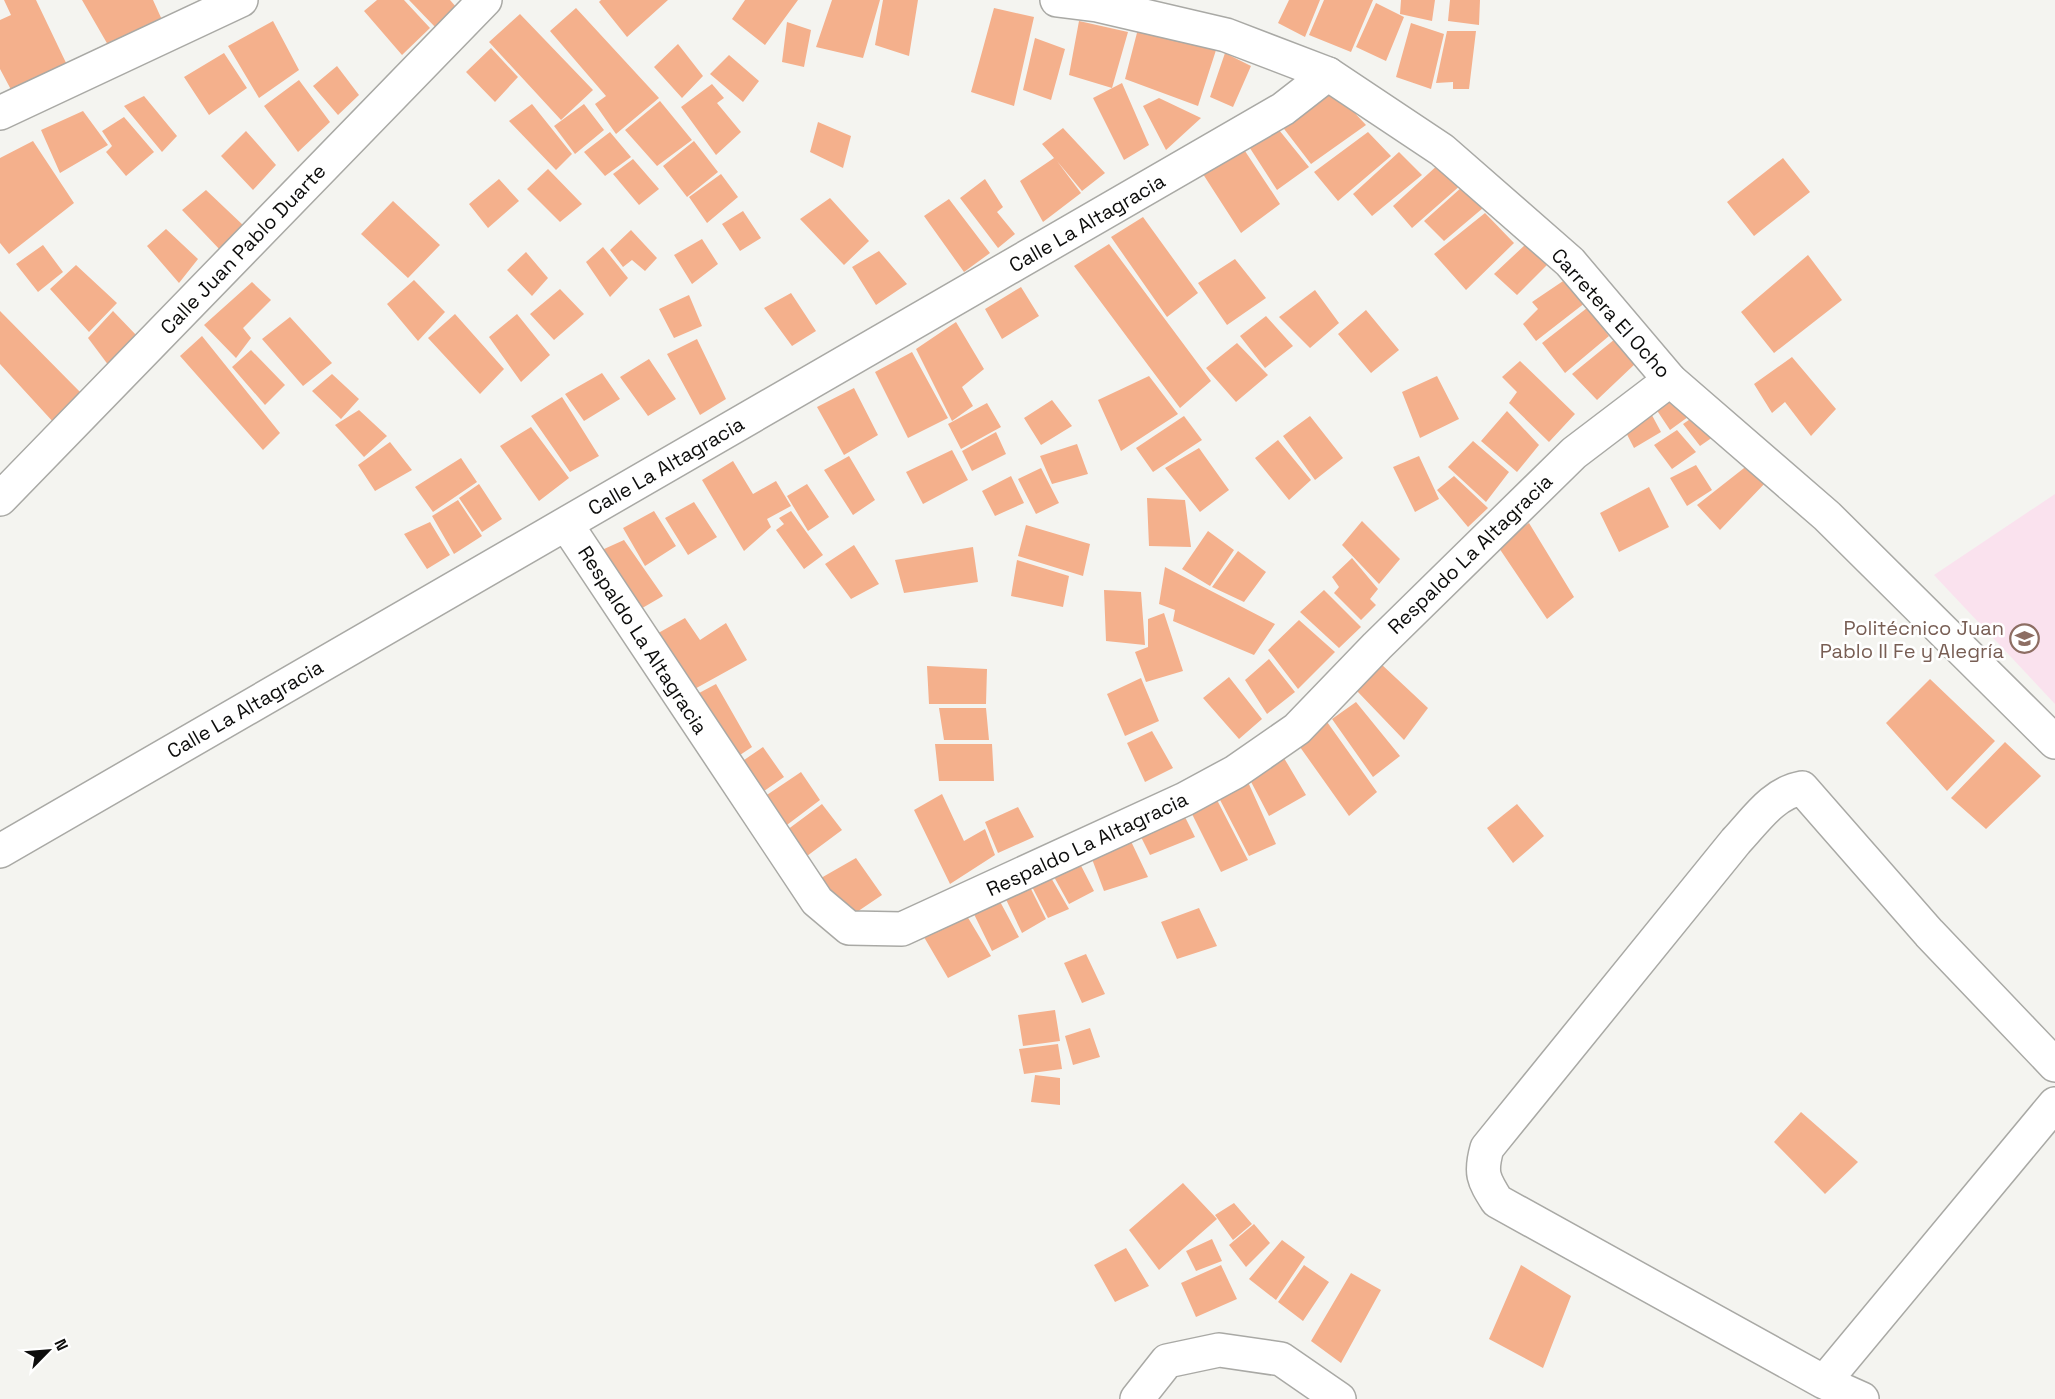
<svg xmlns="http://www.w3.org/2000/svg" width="2055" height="1399" font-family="'Space Grotesk',sans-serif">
<rect width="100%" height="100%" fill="#f4f4f0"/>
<path fill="#fae2ee" d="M2055,494V704L1934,575Z"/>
<path fill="#f4b08c" d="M4,0H36L68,67L16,99L0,69V20L11,15Z
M82,0H153L163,22L108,45Z
M377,0H404L430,28L402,55L364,11Z
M409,0H450L457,8L436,28Z
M601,0H668L627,37L599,2Z
M745,0H798L765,45L732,19Z
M832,0H880L863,58L816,47Z
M883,0H918L909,56L875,45Z
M1289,0H1320L1305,37L1278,23Z
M1324,0H1373L1351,52L1309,35Z
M1401,0H1435L1432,21L1400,14Z
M1450,0H1480L1479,25L1448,21Z
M1376,3L1404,17L1386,61L1356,47Z
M576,8L659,98L616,134L595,104L606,96L550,31Z
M994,8L1034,17L1014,106L971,92Z
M520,14L593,90L561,120L489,42Z
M273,21L299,70L259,98L228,46Z
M1079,21L1128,32L1112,88L1069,75Z
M787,22L811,30L804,67L782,62Z
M1411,23L1444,34L1431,89L1396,77Z
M1139,25L1217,47L1198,106L1125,79Z
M1447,31H1476L1469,89H1453V82L1436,83Z
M1035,38L1065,49L1051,100L1023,90Z
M678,44L703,76L682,98L654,67Z
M491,48L518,77L495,102L466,72Z
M224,53L247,88L209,115L184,77Z
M1225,53L1251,66L1233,107L1210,97Z
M729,55L759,81L743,102L710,74Z
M337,66L359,95L338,115L313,86Z
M299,80L330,122L298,152L264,106Z
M1122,83L1149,145L1124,160L1093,98Z
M712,84L724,98L717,103L741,132L716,155L681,107Z
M1321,93L1337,94L1366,125L1311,164L1278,121Z
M144,96L177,136L162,152L124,106Z
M1159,98L1201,118L1166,150L1143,106Z
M660,101L692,140L657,166L625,130Z
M532,104L572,154L556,170L509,121Z
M584,104L604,130L575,154L554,126Z
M83,111L108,145L60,173L41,130Z
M124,117L154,152L126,176L106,152L112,146L102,131Z
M818,122L851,136L843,168L810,152Z
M1275,125L1309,167L1277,190L1246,142Z
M1063,128L1105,173L1082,191L1057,161L1081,193L1043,222L1020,181L1054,158L1042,144Z
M246,131L276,165L253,190L221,156Z
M610,132L631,157L605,176L584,152Z
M1368,132L1391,156L1338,201L1314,172Z
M33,141L74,203L9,254L0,243V158Z
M694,141L718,172L687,197L663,166Z
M1243,148L1280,204L1241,233L1201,171Z
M1399,152L1422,175L1372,216L1353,194Z
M1783,158L1810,192L1754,236L1727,202Z
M633,159L659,189L639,205L613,174Z
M1440,163L1462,184L1412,228L1393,206Z
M548,169L582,204L560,222L527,189Z
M721,174L738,197L707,223L689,197Z
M499,179L519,201L488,228L469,204Z
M985,179L1003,207L997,212L1015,234L998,248L960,198Z
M1462,187L1483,208L1444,241L1424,221Z
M206,190L245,227L223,253L182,210Z
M830,198L869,241L844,265L800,219Z
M949,199L990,253L964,272L924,216Z
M393,201L440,245L408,278L361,234Z
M743,211L761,238L740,251L722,224Z
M1485,213L1514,243L1466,290L1434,254Z
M1143,217L1198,293L1167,317L1111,237Z
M166,229L198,259L179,283L147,246Z
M631,230L657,258L645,271L632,260L623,267L610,250Z
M702,239L718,264L692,284L674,255Z
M1527,243L1549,263L1517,295L1494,274Z
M1109,244L1211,381L1180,408L1074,266Z
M43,245L63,272L38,292L16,264Z
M603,247L628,278L610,297L586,262Z
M879,251L907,284L876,305L852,267Z
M526,252L548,278L532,296L507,270Z
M1808,255L1842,300L1774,353L1741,312Z
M1235,259L1266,298L1227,325L1198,283Z
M76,265L117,303L89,332L50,289Z
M1572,275L1590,299L1536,341L1523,324L1538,309L1532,302Z
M414,280L445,312L418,341L387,304Z
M252,282L271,300L243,328L251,338L236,358L204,325Z
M1021,287L1039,316L1002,339L985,309Z
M560,289L584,314L554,340L530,314Z
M1315,290L1339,323L1310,348L1279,317Z
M791,293L816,331L792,346L764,308Z
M689,295L702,326L674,338L659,309Z
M1587,308L1609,336L1565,373L1542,343Z
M1366,310L1399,350L1371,373L1338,334Z
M0,311L83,395L55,424L0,364Z
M113,311L138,337L109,366L88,338Z
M455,314L504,369L480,394L428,338Z
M517,314L550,355L521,382L489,337Z
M1266,316L1293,346L1265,368L1240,336Z
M290,317L332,363L303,386L262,339Z
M956,322L984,369L962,387L973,406L952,421L916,349Z
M202,336L280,433L263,450L180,356Z
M697,339L726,399L700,415L667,354Z
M1615,339L1636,363L1597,400L1572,374Z
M1237,343L1268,375L1236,402L1206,368Z
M251,350L285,385L265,405L232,367Z
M912,352L948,418L908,438L875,372Z
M1792,357L1836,409L1811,436L1785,402L1772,413L1754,384Z
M649,359L676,399L648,416L620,377Z
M1520,361L1575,414L1549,442L1509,403L1517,392L1502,377Z
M602,373L620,399L584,421L565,394Z
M332,374L359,399L341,419L312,391Z
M1149,376L1178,414L1121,451L1098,400Z
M1437,376L1459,419L1420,438L1402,392Z
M1673,385L1699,409L1670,430L1650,400Z
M854,388L878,435L844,455L817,407Z
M562,397L599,456L570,472L531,416Z
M1052,400L1072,426L1041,445L1024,418Z
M987,403L1001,427L961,449L948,424Z
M1647,406L1661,432L1634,448L1620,421Z
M359,410L387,436L364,457L335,425Z
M1507,411L1539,445L1517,472L1481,441Z
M1702,411L1723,430L1700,446L1683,424Z
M1184,416L1202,440L1153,472L1136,448Z
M1310,416L1343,458L1315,480L1283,436Z
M531,427L569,478L539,501L500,446Z
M1677,430L1696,452L1672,469L1654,445Z
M996,432L1006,454L972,471L962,451Z
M1278,440L1311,480L1289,500L1255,458Z
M1473,441L1509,472L1486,502L1448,467Z
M390,442L412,470L375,491L358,465Z
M1077,444L1088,474L1052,484L1040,456Z
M1199,448L1229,490L1200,512L1165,468Z
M952,450L968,480L923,504L906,472Z
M849,456L875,500L853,515L824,470Z
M1419,456L1439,499L1415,512L1393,467Z
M461,458L477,482L433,512L415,487Z
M733,461L753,494L776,481L791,506L767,519L771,527L744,551L702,480Z
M1753,461L1769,479L1720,530L1697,505Z
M1696,465L1712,490L1687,506L1670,478Z
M1041,468L1059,503L1036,514L1018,479Z
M1011,476L1024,503L995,516L982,491Z
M1454,476L1488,508L1468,527L1437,490Z
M479,484L502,519L482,532L459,498Z
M807,484L829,517L808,531L787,496Z
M1649,487L1669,527L1619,552L1600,513Z
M1147,498L1185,500L1191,547L1149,546Z
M458,500L482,536L454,554L432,516Z
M694,502L717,537L688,555L665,518Z
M654,511L676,546L645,566L623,528Z
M791,511L823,555L804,569L776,530L784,524L779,518Z
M1362,521L1400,559L1379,584L1342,545Z
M430,522L450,555L427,569L404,534Z
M1529,523L1574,597L1547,619L1497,545Z
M1026,525L1090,544L1083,576L1018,556Z
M1208,531L1234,550L1210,586L1182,569Z
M624,540L663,596L632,614L593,554Z
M854,545L879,584L851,599L825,564Z
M973,547L978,582L904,593L895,560Z
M1238,551L1266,572L1244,602L1212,587Z
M1352,558L1378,589L1370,599L1376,605L1361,620L1334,593L1339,587L1332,577Z
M1017,560L1069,576L1063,607L1011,596Z
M1165,567L1275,624L1254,655L1173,621L1175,610L1159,604Z
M1104,590L1141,592L1145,645L1106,641Z
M1324,590L1361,627L1339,648L1300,612Z
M1164,613L1183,671L1146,682L1135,652L1148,647V619Z
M685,618L700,640L726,623L747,660L691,691L653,636Z
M1299,620L1335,652L1298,689L1268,650Z
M1269,659L1295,692L1267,714L1245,680Z
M1380,663L1428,708L1404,740L1357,691Z
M927,666L987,669L986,704H929Z
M1229,677L1262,719L1239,739L1203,698Z
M1141,678L1159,721L1125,736L1107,694Z
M1930,679L1995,741L1947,791L1886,723Z
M716,684L752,747L728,763L686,700Z
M1356,702L1400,756L1373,777L1332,719Z
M939,708H986L989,740H944Z
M1325,719L1377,792L1349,816L1295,740Z
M1152,731L1173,768L1145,782L1127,743Z
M2005,742L2041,776L1986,829L1951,798Z
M935,744H992L994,781H939Z
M763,747L784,777L753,799L731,769Z
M1284,758L1306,795L1269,816L1249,778Z
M801,772L820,800L775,834L755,803Z
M1248,782L1276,844L1249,856L1218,796Z
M942,794L964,841L985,829L995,855L950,884L914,810Z
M1216,798L1248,860L1221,872L1190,810Z
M822,804L842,830L807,856L787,830Z
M1517,804L1544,836L1513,863L1487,828Z
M1018,807L1034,837L998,853L985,822Z
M1182,811L1195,837L1150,855L1137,829Z
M1128,835L1148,877L1104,891L1089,851Z
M1075,854L1094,891L1069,904L1048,866Z
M856,858L882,895L848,918L821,878Z
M1046,869L1069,909L1048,918L1027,877Z
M1026,879L1046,919L1022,933L1002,891Z
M996,894L1019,937L992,951L971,908Z
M1199,908L1217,946L1177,959L1161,922Z
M964,911L991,956L948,978L921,932Z
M1086,954L1105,994L1082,1003L1064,963Z
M1055,1010L1060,1041L1023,1046L1018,1015Z
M1090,1028L1100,1057L1073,1065L1065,1036Z
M1058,1044L1062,1069L1024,1074L1019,1049Z
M1035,1075L1060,1078V1105L1031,1102Z
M1801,1112L1858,1162L1825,1194L1774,1142Z
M1183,1183L1217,1219L1159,1270L1129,1230Z
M1234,1203L1252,1224L1233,1240L1215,1215Z
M1254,1224L1270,1243L1246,1267L1229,1245Z
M1212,1239L1222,1261L1196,1271L1186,1251Z
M1282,1240L1305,1257L1276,1300L1249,1279Z
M1126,1248L1149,1286L1115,1302L1094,1265Z
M1221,1265L1237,1299L1196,1317L1181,1283Z
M1304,1265L1329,1282L1303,1321L1278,1302Z
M1521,1265L1571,1296L1543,1368L1489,1339Z
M1351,1273L1381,1290L1341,1363L1311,1341Z"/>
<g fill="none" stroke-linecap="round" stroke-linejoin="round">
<defs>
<path id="minor" d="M0,499L485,0
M566,524L817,901L849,928L902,929L1185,799L1235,772L1297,729L1377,646L1574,453L1670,380
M0,851L1283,109L1328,74
M1824,1382L2055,1104
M1137,1399L1167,1361L1219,1350L1281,1359L1339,1399
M1862,1399L1824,1382L1497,1201C1483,1179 1480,1173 1487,1148L1736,841C1755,821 1773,793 1802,788L1929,933L2055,1065"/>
<path id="tertiary" d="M1057,0L1097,5L1226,35L1328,74L1442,150L1570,262L1670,380L1827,516L2055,742"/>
<path id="secondary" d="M0,113L241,0"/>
</defs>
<use href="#minor" stroke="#a9a9a5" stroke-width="36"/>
<use href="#tertiary" stroke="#a9a9a5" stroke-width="36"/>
<use href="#secondary" stroke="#a9a9a5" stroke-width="36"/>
<use href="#minor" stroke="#fff" stroke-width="33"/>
<use href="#tertiary" stroke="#fff" stroke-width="33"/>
<use href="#secondary" stroke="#fff" stroke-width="33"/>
</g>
<defs>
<symbol id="school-ring" viewBox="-11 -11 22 22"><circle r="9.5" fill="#fff" stroke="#8d6e63" stroke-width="1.5"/><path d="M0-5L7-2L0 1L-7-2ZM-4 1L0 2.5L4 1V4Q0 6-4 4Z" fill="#8d6e63"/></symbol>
</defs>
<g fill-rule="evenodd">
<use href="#school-ring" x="2008" y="622" width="33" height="33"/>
</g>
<g text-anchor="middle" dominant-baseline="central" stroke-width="5" stroke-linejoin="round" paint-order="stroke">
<g font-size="20" fill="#0d0d0c" stroke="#fff">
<text transform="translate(1087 223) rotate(-30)">Calle La Altagracia</text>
<text transform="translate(243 249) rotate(-46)">Calle Juan Pablo Duarte</text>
<text transform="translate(1611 313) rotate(48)">Carretera El Ocho</text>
<text transform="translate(666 466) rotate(-30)">Calle La Altagracia</text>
<text transform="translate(1470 554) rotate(-44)">Respaldo La Altagracia</text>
<text transform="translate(643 640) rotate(57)">Respaldo La Altagracia</text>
<text transform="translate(245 709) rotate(-30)">Calle La Altagracia</text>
<text transform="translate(1087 844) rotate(-25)">Respaldo La Altagracia</text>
</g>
<g font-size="20" fill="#785e54" stroke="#fff" text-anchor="end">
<text x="2004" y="628">Politécnico Juan<tspan x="2004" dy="23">Pablo II Fe y Alegría</tspan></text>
</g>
</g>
<g transform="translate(48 1351) rotate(65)" stroke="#ffffff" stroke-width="4.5" paint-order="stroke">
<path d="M0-4.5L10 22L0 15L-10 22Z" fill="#0d0d0c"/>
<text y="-9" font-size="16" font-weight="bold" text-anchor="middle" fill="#0d0d0c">N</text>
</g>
</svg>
